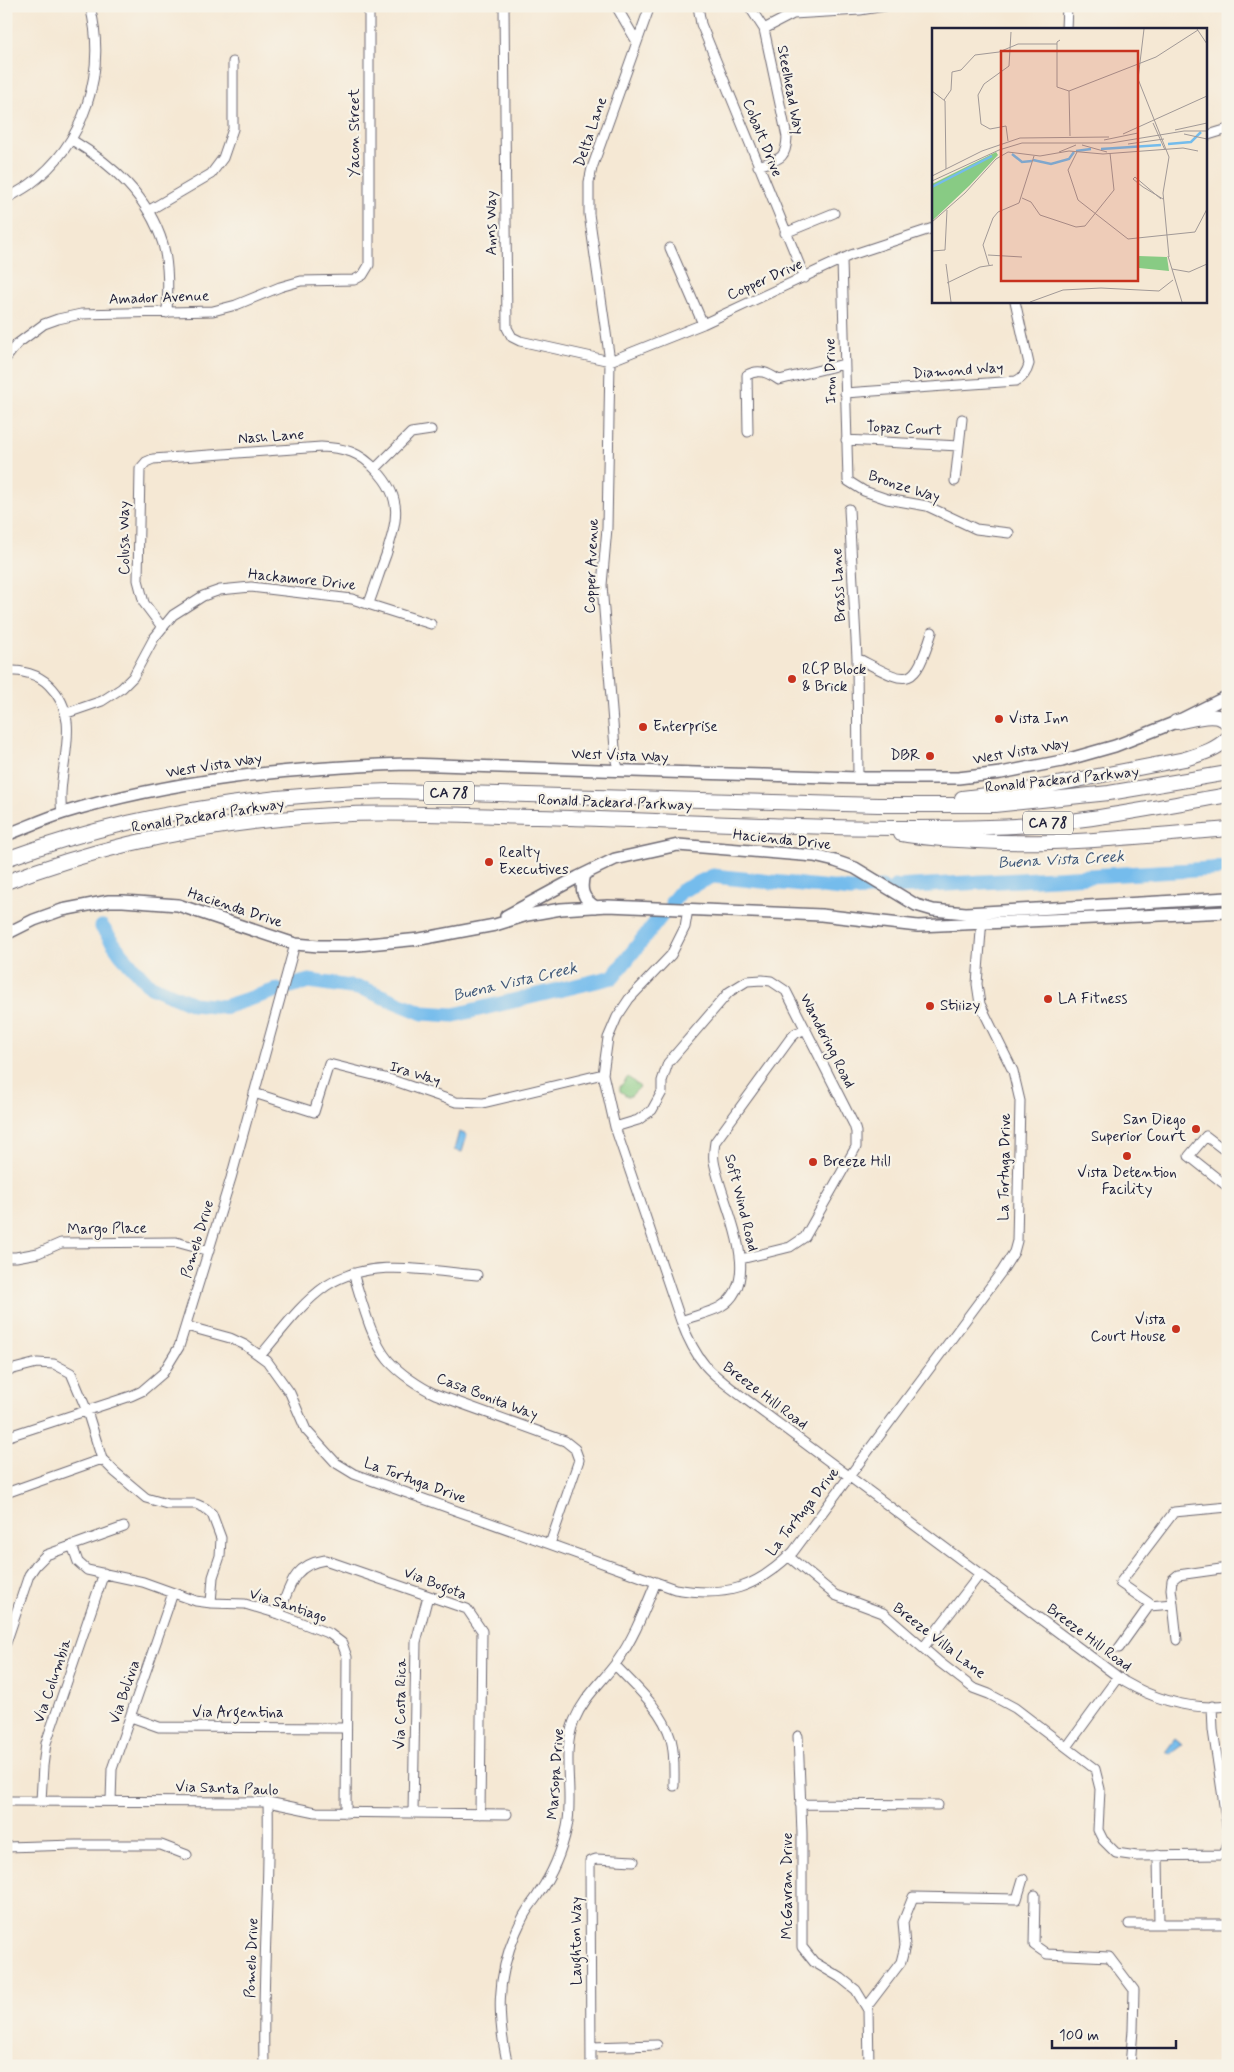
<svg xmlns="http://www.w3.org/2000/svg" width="1234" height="2072" font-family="Mynerve,sans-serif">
<rect width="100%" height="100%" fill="#f7f3e8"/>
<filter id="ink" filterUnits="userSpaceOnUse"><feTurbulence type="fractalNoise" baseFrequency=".02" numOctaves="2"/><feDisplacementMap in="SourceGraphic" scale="10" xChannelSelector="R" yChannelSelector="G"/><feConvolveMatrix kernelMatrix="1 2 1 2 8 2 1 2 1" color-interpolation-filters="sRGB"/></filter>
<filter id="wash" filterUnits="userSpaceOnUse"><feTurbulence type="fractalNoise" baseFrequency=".0096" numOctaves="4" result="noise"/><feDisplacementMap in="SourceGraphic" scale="20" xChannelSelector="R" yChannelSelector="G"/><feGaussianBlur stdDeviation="1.12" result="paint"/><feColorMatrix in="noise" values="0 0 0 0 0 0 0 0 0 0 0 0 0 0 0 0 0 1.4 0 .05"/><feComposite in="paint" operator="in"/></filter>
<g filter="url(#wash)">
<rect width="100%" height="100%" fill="#f5e8d4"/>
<path fill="#88cb84" stroke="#557660" d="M628,1077L640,1087L631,1096H627L620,1091V1087Z"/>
<path fill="#74bcec" stroke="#4b6f94" d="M459,1132L467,1135L462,1152L454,1150Z
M1175,1739L1182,1745L1170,1754L1166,1751Z"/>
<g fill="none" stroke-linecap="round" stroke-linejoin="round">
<path stroke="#74bcec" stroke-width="15" d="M895,887L1228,868
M672,902L681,891L713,876L851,890L882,888
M102,927L121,954L149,985L193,1004L224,1007L277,990
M291,986L309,981L364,989L423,1013L454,1015L613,977L661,916"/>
</g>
</g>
<g filter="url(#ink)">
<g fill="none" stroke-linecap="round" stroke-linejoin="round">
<defs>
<path id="minor" d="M504,6L507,328L512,337L520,341L610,361L703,324L851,255L933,228
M616,6L637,42
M698,6L701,24L805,278
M749,6L764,29L787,137C786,161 778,159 758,166
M764,29L793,14L860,10L885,6
M1066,29L1067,6
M1205,136L1228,129
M72,140C113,165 148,196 163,244C169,266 168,291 167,313
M6,199C14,194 22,190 29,185C85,144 107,72 90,6
M148,211L211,174L223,158L233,129V62
M785,233L834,213
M670,248L703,324
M842,260L848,481L864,491L887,499L927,506L976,529L1009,533
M6,358L17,344L44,324L58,319L81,314L213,311L236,305L280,287L301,281L354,280L363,275L369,265V6
M845,393L1016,381C1023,378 1027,372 1029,364L1015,301
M748,432L747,375C759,368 768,373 779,380L844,364
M846,440L959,446
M375,469L411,433L431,430
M955,481L962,419
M849,509L857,658L858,778
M162,627L144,603L138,580L140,469L146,462L153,459L321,447C345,448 360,452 376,470C404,499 397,521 386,555C380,571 375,587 369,603
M857,658C908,684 913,692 932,632
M6,671C21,670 38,674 49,685C86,721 55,768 62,813
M67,713L102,701L122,688L133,677L154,638L173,615L203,596L220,590L251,587L352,599L431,624
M619,771L616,761L602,585L607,528L610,361L589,214V182L592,168L650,6
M688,909L685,927L671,955L629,999L617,1017L608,1038L603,1074L615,1127L681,1321C697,1363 708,1371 744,1398L1125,1682C1156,1700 1192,1710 1228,1706
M254,1093L314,1112L329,1064L389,1079L456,1102L483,1103L603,1074
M615,1127L638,1120L652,1110L662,1092V1081L668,1063L729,992L747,981L762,980L771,981L786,991L854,1125L856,1132V1147L805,1237L790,1247L741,1259
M1228,1153L1206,1136L1189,1156L1228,1187
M6,1257H16L38,1253L61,1243L176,1242L209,1251
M353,1273C361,1298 371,1340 388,1360C399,1373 420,1387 435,1394L565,1441L575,1449L579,1460L550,1544
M681,1321C693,1316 709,1313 720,1307C767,1280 720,1201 714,1161C713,1155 714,1148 715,1142L790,1039L796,1033L806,1029
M186,1326L230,1338L245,1345L267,1361L290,1393L306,1430L336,1463L354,1474L675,1589C727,1598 756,1588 793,1552L1002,1271L1014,1252L1017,1241L1020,1101L1013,1071L980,1004L977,984L982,918
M260,1356C280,1333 300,1304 326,1286C370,1257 428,1271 477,1275
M6,1371L37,1363L54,1364L71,1373L87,1411L102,1459L115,1472L146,1498L167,1504H196L205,1508L212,1514L221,1538L220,1556L213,1577L211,1603
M6,1437L131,1396L142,1391L163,1373L179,1347L231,1178L295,944
M6,1493L102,1459
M72,1545L78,1562L87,1570L143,1582L196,1601L211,1603L245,1604L279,1614L330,1634L342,1643L347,1657L346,1813
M788,1556L835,1595L883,1613L938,1661L973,1688L989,1694L1015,1708L1095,1769L1100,1789L1098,1830L1103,1840L1116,1853L1137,1856L1221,1855L1226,1851L1228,1843
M1173,1604L1171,1589L1172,1580L1178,1575L1228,1568
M1149,1606V1603L1120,1583L1174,1512L1228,1507
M279,1614C290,1587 292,1565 325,1560L467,1609L482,1631L480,1814
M6,1643L29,1575L36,1565L46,1555L124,1527
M923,1648L980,1574
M1119,1648L1149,1606L1173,1604L1177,1640
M615,1665C636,1687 662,1709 671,1739C675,1754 674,1770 674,1786
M1212,1706L1213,1730L1228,1832
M131,1717L159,1727L346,1728
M798,1736L802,1833V1947L814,1962L841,1978L856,1990L868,2010L869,2066
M1067,1747L1118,1677
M6,1801L268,1802L316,1812L507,1814
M41,1801L43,1766L46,1743L104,1573
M111,1801L112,1769L173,1593
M800,1804L938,1805
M413,1813L416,1642L428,1596
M6,1847L75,1845H161L187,1855
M1158,1855L1159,1924
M1035,1895L1034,1945L1047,1954L1109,1957L1134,1990L1133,2030L1130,2066
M1129,1924H1228
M868,2010L869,2004L901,1962L905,1946L903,1922L913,1897L1017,1899L1023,1879
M591,2047L657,2045
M264,2066C262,1978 270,1890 268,1802
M508,2066C497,2018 496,1978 516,1932C519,1926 522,1918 526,1912C530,1905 535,1900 539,1893C553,1873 562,1850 567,1827C574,1793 561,1754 574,1721C584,1697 601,1683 616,1663C634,1638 644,1611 656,1582
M591,2066L590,1861L596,1859L634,1861"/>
<path id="major" d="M6,835C25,828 44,819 63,813C174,779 291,768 407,764L858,778H958L1001,773L1062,761L1115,746L1176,722L1228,696
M584,874C580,889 582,899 596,907
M506,916L578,877L615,859L678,845L814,856L835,861L855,868L916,905L933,910L966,913L1228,898
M6,934L34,920L62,910L109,901H123L178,905L295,944L319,946H348L420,939L495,925L527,915L561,909L608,906L821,915L918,926L1228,912"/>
<path id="highway" d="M1176,722C1190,720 1219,709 1228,724
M962,798L1021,791L1185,759C1201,754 1216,750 1228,738
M901,834C926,839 952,840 977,841C1061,846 1144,836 1228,829
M6,859C130,814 260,794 391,791L878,805H994L1109,793L1228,773
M6,882C115,840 235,819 351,814C413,812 475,816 537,817C687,821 838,831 989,827C1069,826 1149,808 1228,795"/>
</defs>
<use href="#minor" stroke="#6c6771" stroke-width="11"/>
<use href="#major" stroke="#6c6771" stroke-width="14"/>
<use href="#highway" stroke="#6c6771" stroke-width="16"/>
<use href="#minor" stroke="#fff" stroke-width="9"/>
<use href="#major" stroke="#fff" stroke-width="11"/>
<use href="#highway" stroke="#fff" stroke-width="14"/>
</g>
</g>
<g fill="#c8321e" stroke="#f7f3e8" stroke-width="2">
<circle cx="792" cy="679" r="5"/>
<circle cx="999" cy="719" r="5"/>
<circle cx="643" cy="727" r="5"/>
<circle cx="930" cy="756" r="5"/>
<circle cx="489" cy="862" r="5"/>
<circle cx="1048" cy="999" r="5"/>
<circle cx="930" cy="1006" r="5"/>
<circle cx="1196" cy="1129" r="5"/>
<circle cx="1127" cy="1156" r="5"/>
<circle cx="813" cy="1162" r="5"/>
<circle cx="1176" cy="1329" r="5"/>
</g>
<g text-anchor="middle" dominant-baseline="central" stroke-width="4.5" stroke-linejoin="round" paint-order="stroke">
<g fill="#f7f3e8" stroke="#62616f" stroke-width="1">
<rect x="424" y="781.5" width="50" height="23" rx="4"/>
<rect x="1023" y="811.5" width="50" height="23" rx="4"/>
</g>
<g font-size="14" font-weight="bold" fill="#22223b">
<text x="449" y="793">CA 78</text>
<text x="1048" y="823">CA 78</text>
</g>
<g font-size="15" fill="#22223b" stroke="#f7f3e8">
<text transform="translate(790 90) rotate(79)">Steelhead Way</text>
<text transform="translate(591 132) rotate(-71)">Delta Lane</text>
<text transform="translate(355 133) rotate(-90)">Yacon Street</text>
<text transform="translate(762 138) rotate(68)">Cobalt Drive</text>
<text transform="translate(492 223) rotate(-90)">Anns Way</text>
<text transform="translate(765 280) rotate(-24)">Copper Drive</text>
<text transform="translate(159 298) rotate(-2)">Amador Avenue</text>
<text transform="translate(831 371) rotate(-91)">Iron Drive</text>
<text transform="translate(958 371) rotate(-4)">Diamond Way</text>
<text transform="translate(904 429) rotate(3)">Topaz Court</text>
<text transform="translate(271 437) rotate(-4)">Nash Lane</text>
<text transform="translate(904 487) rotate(18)">Bronze Way</text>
<text transform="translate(125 538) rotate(-90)">Colusa Way</text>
<text transform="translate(592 566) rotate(-88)">Copper Avenue</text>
<text transform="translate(302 580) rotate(6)">Hackamore Drive</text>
<text transform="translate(839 585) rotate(-93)">Brass Lane</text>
<text transform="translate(1021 752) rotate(-10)">West Vista Way</text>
<text transform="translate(620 756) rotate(2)">West Vista Way</text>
<text transform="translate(214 766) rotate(-9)">West Vista Way</text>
<text transform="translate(1062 780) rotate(-6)">Ronald Packard Parkway</text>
<text transform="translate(615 803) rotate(2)">Ronald Packard Parkway</text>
<text transform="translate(208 816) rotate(-9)">Ronald Packard Parkway</text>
<text transform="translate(782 840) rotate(6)">Hacienda Drive</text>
<text transform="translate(235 908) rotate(18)">Hacienda Drive</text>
<text transform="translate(827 1041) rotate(63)">Wandering Road</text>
<text transform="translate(415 1074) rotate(17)">Ira Way</text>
<text transform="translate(1005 1167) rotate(-89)">La Tortuga Drive</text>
<text transform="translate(741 1203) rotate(76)">Soft Wind Road</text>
<text transform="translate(107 1229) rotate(-1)">Margo Place</text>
<text transform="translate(198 1239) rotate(-73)">Pomelo Drive</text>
<text transform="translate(765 1396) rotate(37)">Breeze Hill Road</text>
<text transform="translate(487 1397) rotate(21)">Casa Bonita Way</text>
<text transform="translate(415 1481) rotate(20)">La Tortuga Drive</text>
<text transform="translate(803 1512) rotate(-52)">La Tortuga Drive</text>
<text transform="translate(435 1584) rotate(21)">Via Bogota</text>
<text transform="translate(288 1606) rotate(18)">Via Santiago</text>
<text transform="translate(1089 1638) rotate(37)">Breeze Hill Road</text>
<text transform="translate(939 1641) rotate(38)">Breeze Villa Lane</text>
<text transform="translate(53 1681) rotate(-71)">Via Columbia</text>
<text transform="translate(125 1692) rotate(-71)">Via Bolivia</text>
<text transform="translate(401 1704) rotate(-89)">Via Costa Rica</text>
<text x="238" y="1713">Via Argentina</text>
<text transform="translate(556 1774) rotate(-86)">Marsopa Drive</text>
<text transform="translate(227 1789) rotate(2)">Via Santa Paulo</text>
<text transform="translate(788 1886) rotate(-90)">McGavran Drive</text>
<text transform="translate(577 1941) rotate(-90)">Laughton Way</text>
<text transform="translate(252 1958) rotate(-88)">Pomelo Drive</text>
</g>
<g font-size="15" fill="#22223b" stroke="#f7f3e8" text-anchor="start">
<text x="802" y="670">RCP Block<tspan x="802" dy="17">&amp; Brick</tspan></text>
<text x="1009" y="719">Vista Inn</text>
<text x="653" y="727">Enterprise</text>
<text x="920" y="756" text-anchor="end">DBR</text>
<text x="499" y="853">Realty<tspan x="499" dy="17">Executives</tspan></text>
<text x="1058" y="999">LA Fitness</text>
<text x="940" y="1006">Stiiizy</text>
<text x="1186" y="1120" text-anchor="end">San Diego<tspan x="1186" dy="17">Superior Court</tspan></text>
<text x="823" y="1162">Breeze Hill</text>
<text x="1127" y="1173" text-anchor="middle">Vista Detention<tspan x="1127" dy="17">Facility</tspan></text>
<text x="1166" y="1320" text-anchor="end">Vista<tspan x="1166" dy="17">Court House</tspan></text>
</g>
<g font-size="16" font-style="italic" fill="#3f5879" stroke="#f7f3e8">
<text transform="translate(1061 860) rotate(-3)">Buena Vista Creek</text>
<text transform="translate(515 982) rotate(-13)">Buena Vista Creek</text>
</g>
</g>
<g transform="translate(932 28)">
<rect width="275" height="275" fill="#f5e8d4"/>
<path d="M64,124L66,127L38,157L0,193V156ZM207,228L235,229L237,243L207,240Z" fill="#88cb84"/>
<path fill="none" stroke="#74bcec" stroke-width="2.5" d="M236,116L259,114L269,104M169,121L229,117M144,123L159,121M80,126L90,134L100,133M101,132L119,136L137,131L142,124M0,159L60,128"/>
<path fill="none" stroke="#a19997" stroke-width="1" d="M212,1L206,51L237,129L231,165L237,229M265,1L275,16M128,12L125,14V59L137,63M0,63L13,73L14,141M137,63L224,29L266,2M137,63L138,108M12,72L19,62L20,44L29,42L43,27L67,24L86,16H125M221,95L233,122M243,102L275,95M191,106L275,68M252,106L275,111M172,112L206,105M76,113L74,98L58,101L49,96L46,67L52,56L77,38L79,4M196,116L232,111M150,117L175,124M127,124L144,117M145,124L136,142L146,172L196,211L263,204L275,181M0,148L50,123L88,110L177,109M203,149L201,151L211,159L231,171M203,149L229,171M0,153L67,122L90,115H179L252,103H275M90,170L99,174L108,187L144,199L153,198L182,162L178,125M0,194L33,165L64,131L76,124L108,128L137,123L171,126L251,120L266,123M0,223L13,222L15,182M56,227L90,229M236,228L250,274M14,236L19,274M57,237L51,217L61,190L66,184L87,175L102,128M240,241L257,244L275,236M15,255L48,239L61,237M98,274L131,262L169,260L227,263L241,252"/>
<path fill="#c8321e" fill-opacity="0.15" stroke="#c8321e" stroke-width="2.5" d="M69,23H206V253H69Z"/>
<rect width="275" height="275" fill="none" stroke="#22223b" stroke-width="2.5"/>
</g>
<rect width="1234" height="2072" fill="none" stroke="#f7f3e8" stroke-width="25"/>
<path d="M1052 2040v8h124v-8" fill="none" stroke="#22223b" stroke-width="2.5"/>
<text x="1059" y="2040" font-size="15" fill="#22223b" stroke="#f7f3e8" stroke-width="4" paint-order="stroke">100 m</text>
</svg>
